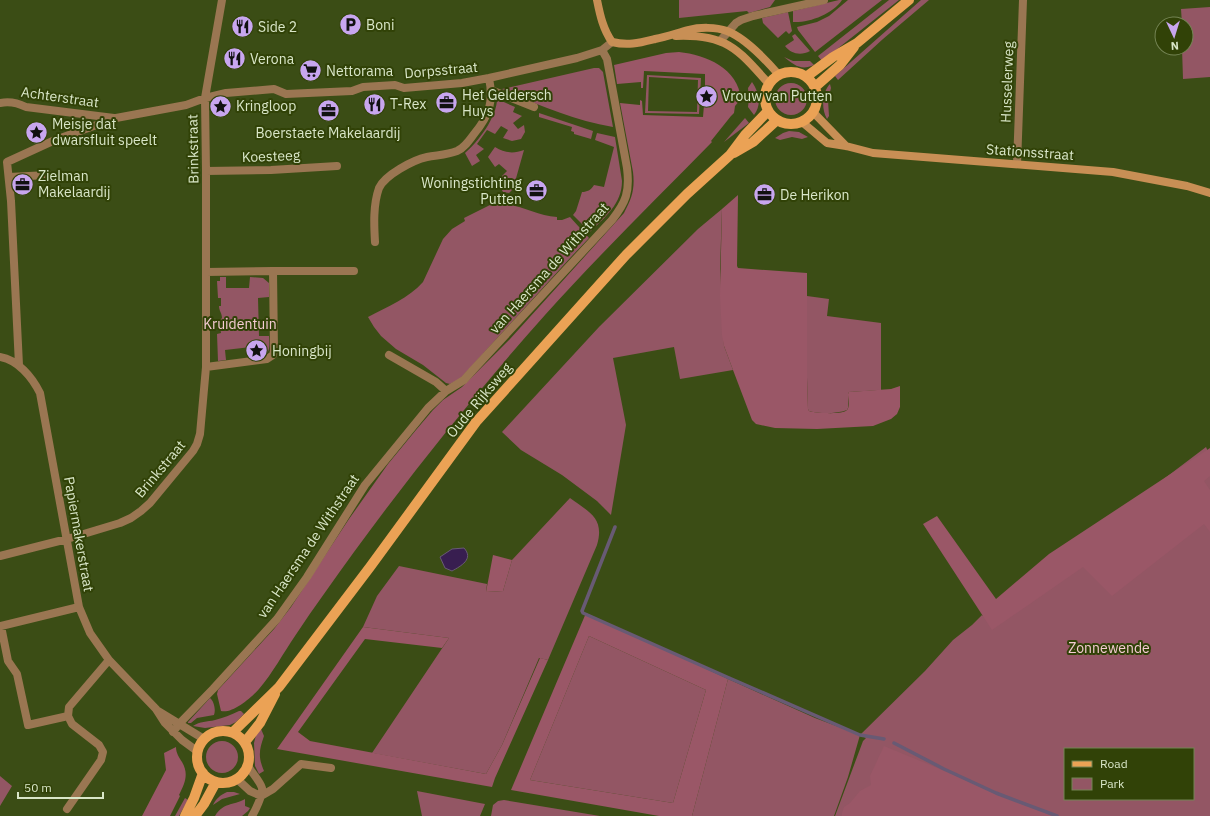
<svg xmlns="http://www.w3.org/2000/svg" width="1210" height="816" font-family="'IBM Plex Sans',sans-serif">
<rect width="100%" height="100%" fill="#3b4d15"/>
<path fill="#935664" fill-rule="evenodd" d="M679,0H775L770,7L749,13L747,11L679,18Z
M839,0H842C833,14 809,23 793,22V11Z
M848,0H882L815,52L798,30L797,27L817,22L829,16Z
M889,0H899L822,61L818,56Z
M921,0H929L883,39L838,80L835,76Z
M1210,7V77L1183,79L1182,48H1186V24H1182L1181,9Z
M788,12L792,31L789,34L786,31L778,38L763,23L762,18Z
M795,34L810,51C801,56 791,54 785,46L794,40L792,36Z
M784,57L793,61H810L814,65C801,71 794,65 784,57Z
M594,68H599L603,72L613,127C574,120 538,105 502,89Z
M647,75L701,78L699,114L645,113ZM649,77L698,80L697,112L648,111Z
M752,82C759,92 762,105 754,115L748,107L749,98L748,88Z
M775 99a16 16 0 1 1 32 0a16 16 0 1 1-32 0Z
M830,84L831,88L828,100L829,116L827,119C821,109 822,92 830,84Z
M497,99L515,107L513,112L522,116L513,123L518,129L524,125L525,132L521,139L512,141L503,138L508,130L501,126L495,134L487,130L477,144L484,149L476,155L480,161L472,166L465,153C478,142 497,117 497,99Z
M539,113L593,131L591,139L574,134V132L571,131L572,127L539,117Z
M745,118L749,123L724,142Z
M789,131L799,132L808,137L802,139L792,137L780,140L775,138L783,133Z
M597,133L615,137L622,181C622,204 605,217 590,232L573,215L576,211L582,192C587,192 591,190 594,185L604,187L614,147L595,140Z
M495,147C505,153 513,154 524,150L513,189L509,193L503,192L499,185V179L507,171L499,164L495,167L488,157Z
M501,204C520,204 537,216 557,217V220H562L570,217L589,238L571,257L460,379L450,384L446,383L423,365L396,349L381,336L374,327L368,317C387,307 409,298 423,282L443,239L452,229L465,221L464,218L490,205Z
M722,209L720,269L724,346L733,370L680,379L674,347L613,358L626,425L611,515L597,501L562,475L521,450L502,432L599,327L698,229Z
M220,277H226V288H249L250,277L263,278L269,283V297L258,298L259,336H269C270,352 270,356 252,357L251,347L225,350L226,360L218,361L217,334L221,333L219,321L222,318C222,313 219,311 219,306H221V298H218L217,281H220Z
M807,296L829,299L827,316L881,323V390L849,392L848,394V408L847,410C836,414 820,414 809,411L808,409L807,378Z
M1206,447L1210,456V816H835L863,741L866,738L860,735L848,777L834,816H692L728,679L815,718L860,735L925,671L953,640L972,625L982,615L983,616ZM1065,749H1193V799H1065Z
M570,498C589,512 605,518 597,545L548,660L539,658L502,745L486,774L372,753L449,638L363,627L377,596L399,566L487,584L486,592L503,591L512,560Z
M589,636L706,690L673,803L530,780Z
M210,698C214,701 216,710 214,715L197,718L191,723H188V722Z
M239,711H241L244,714L236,722L230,725L205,728L193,726C200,721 207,722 215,720C223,718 231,715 239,711Z
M261,729L264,736C259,750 258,757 264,771L259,774L255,766L254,743L256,735Z
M206 757a16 16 0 1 1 32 0a16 16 0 1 1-32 0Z
M0,776L12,786L0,806Z
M417,791L485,804L480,816H422Z
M227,792H234L240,794L222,799L213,805C216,799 220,795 227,792Z
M185,798L188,800L179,816H175Z
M245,799V806L250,808L248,811L242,816H215C224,802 232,806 245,799Z
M504,800L600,816H491L493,805L498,801Z"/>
<path fill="#9a5767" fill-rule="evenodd" d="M679,52C706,55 738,68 741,99L735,106L734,113L731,116L711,141L712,142C656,199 599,255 545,315C478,390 414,470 354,552C334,580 314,607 295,636C284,652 272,674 259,689C251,698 232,714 221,711L217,694L218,690L274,629L291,607L349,519L388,464L416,430L433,410L443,400L462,387L510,339L624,213C632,198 635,189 633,172L620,103L640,105V100L642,101L643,115L703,117L704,105L712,104C717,99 716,93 712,89L705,87V74L644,71L643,88H641V82L617,84L614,65L666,53Z
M738,195L737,266L738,268L807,273V378L808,409L809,411C815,413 843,415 847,410C850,407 848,398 848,394L849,392L891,389L900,386V407L897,414L891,419L873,426L817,429L775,428L756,424L752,420L733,370L724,346L722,335L720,296L722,209Z
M1210,448V476L1204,481L1210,490V532L1204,524L1112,596L1083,567L992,630L923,524L937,516L996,599L1049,554Z
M493,555L512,560L503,591L486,592Z
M586,613L728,679L692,816H659L511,790ZM589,636L706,690L673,803L530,780Z
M363,627L449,638L442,648L365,639L298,732L310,741L486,774L502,745L540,658L548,660L495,778L492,787L277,749Z
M884,746L1027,805L1058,816H842V813L844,807L850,803L860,791L871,785L870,776Z
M176,747C176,753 179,757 182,762C189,774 185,783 179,795L180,796L170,816H142L166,770L164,753Z"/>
<path fill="#381e50" stroke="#685a74" d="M464,548C474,559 461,566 452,571L445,568L440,557L452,549Z"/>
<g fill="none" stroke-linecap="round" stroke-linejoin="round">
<path stroke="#685a74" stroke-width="3.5" d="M615,527L582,611L583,613L727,677L860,735L884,739
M894,743L944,769L996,793L1057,816"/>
<path stroke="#9a7652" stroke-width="8" d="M720,41L736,23L741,20L753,16L824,0
M491,90L534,107
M0,103C9,101 18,103 26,107L114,118
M1017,164L1023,0
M206,171L271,170L337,166
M9,177L48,175
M375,242C374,225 373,205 379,188C385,175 413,160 427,157C437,155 447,155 457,151C464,148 469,141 474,134C489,116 494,102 489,78
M273,271H354
M206,272L273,271L274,351L273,355L267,359L206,367
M389,355L436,382L446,391
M0,357C18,360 32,377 40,393L79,607L90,633L109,660L156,709L165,723L182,740L197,751
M19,365L11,201L7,162L55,140L116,118L186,105L205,98L226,93L274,89L286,94L352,91L363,87L395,85L404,88L462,83L489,78L577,58L602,50L612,42
M0,556L67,539L120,523L131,518L141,511L150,503L193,451L197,444L200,434L206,367V171L205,98L222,0
M158,711L204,739
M68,716L28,725L17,674L8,661L1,626L79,607
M173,732L179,724L213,689L277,619L307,577L365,485L428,408L446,391L464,380L472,371L612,220C626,202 630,192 627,168L607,59L602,50
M248,766C252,773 260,781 262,788C263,795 255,811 252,816
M237,779L250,791L261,796
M261,796L273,789L301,764L331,768
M67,809L101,760L103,752L99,745L72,724L68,716L69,707L109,660"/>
<path stroke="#c88f55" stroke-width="8" d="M597,0C600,15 603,29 612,42C628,46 639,43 655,39C666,37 677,33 688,30C700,27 716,27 727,31C745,38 766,60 779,75
M676,36C726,34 738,49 769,84
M813,112L846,146
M802,122L827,143L846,146L873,153L1113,172L1187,186L1210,193"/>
<path stroke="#eba255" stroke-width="10" d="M765 98a26 26 0 1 1 52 0a26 26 0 1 1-52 0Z
M806,77L833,57L857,43L909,0
M815,87L840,65L854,47
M734,153L753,142L777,120
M197 757a26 26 0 1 1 52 0a26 26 0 1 1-52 0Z
M233,732L279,687L370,567L476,422L626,255L687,194L730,155L745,135L768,111
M245,742L260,723L275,694
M185,816L194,798L203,773
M195,816L204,804L216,782"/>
</g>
<defs>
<symbol id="parking-disc" viewBox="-11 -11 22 22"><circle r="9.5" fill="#c8a6ef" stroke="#314207"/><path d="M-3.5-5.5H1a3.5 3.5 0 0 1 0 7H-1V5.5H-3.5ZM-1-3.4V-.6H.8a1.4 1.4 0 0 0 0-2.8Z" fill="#111"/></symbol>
<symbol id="restaurant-disc" viewBox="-11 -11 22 22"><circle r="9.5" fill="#c8a6ef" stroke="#314207"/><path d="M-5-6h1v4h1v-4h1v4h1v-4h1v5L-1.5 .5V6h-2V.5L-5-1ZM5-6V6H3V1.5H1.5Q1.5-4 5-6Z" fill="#111"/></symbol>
<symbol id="supermarket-disc" viewBox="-11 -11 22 22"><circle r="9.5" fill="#c8a6ef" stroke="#314207"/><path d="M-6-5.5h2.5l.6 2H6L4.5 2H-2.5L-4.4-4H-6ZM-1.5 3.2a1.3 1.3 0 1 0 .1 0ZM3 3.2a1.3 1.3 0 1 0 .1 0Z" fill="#111"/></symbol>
<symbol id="sight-disc" viewBox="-11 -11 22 22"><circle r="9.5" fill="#c8a6ef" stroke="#314207"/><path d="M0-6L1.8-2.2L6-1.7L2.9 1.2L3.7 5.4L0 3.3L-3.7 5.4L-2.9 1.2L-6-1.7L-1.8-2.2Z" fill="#111"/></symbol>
<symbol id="office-disc" viewBox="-11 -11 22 22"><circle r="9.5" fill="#c8a6ef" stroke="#314207"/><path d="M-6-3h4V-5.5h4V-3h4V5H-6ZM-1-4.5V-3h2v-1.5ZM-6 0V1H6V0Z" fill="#111"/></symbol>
</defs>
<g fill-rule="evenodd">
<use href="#parking-disc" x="338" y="12" width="25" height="25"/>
<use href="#restaurant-disc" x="230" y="14" width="25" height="25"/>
<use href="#restaurant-disc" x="222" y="46" width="25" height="25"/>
<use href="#supermarket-disc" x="298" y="58" width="25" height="25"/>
<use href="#sight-disc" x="694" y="84" width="25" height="25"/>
<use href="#office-disc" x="434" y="90" width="25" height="25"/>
<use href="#restaurant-disc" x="362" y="92" width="25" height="25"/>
<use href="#sight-disc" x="208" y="94" width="25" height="25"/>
<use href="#office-disc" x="316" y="98" width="25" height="25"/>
<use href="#sight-disc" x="24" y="120" width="25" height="25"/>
<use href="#office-disc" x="10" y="172" width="25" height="25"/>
<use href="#office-disc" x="524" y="178" width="25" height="25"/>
<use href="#office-disc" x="752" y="182" width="25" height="25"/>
<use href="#sight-disc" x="244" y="338" width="25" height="25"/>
</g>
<g text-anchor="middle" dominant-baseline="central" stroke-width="4" stroke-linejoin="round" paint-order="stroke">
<g font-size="14" fill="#d9e6c8" stroke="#314207" text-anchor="start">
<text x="366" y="25">Boni</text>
<text x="258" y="27">Side 2</text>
<text x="250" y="59">Verona</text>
<text x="326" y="71">Nettorama</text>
<text x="462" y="95">Het Geldersch<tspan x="462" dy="16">Huys</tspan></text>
<text x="722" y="96">Vrouw van Putten</text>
<text x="390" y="104">T-Rex</text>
<text x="236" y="106">Kringloop</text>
<text x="52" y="124">Meisje dat<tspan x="52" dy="16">dwarsfluit speelt</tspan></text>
<text x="328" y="133" text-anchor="middle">Boerstaete Makelaardij</text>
<text x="38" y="176">Zielman<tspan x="38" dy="16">Makelaardij</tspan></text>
<text x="522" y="183" text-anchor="end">Woningstichting<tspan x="522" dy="16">Putten</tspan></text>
<text x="780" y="195">De Herikon</text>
<text x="272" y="351">Honingbij</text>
</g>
<g font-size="14" fill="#d9e6c8" stroke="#314207">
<text transform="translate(441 70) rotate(-5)">Dorpsstraat</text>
<text transform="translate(1007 82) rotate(-88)">Husselerweg</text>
<text transform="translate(60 97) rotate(8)">Achterstraat</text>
<text transform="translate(193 149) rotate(-91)">Brinkstraat</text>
<text transform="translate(1030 152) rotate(4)">Stationsstraat</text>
<text transform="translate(271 156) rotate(-2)">Koesteeg</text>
<text transform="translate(549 268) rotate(-48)">van Haersma de Withstraat</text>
<text transform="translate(479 400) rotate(-50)">Oude Rijksweg</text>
<text transform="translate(160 469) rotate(-50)">Brinkstraat</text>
<text transform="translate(79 534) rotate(80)">Papiermakerstraat</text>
<text transform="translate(308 546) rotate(-56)">van Haersma de Withstraat</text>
</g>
<g font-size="14" fill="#f6ccd4" stroke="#314207">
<text x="240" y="324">Kruidentuin</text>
<text x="1109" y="648">Zonnewende</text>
</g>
</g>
<rect x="1064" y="748" width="130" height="52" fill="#314207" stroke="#748454"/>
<rect x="1072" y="761" width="20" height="6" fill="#eba255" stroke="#748454"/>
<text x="1100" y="768" font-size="12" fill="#d9e6c8">Road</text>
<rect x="1072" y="778" width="20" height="12" fill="#935664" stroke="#748454"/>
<text x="1100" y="788" font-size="12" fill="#d9e6c8">Park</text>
<g transform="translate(1174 36) rotate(176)"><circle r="19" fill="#314207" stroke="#748454"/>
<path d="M0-3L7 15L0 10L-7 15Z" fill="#c8a6ef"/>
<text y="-6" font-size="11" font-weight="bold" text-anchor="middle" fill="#d9e6c8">N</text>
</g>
<path d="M18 792v6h85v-6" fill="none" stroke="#d9e6c8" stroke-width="2"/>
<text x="24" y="792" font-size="12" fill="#d9e6c8" stroke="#314207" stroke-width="3" paint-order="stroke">50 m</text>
</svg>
